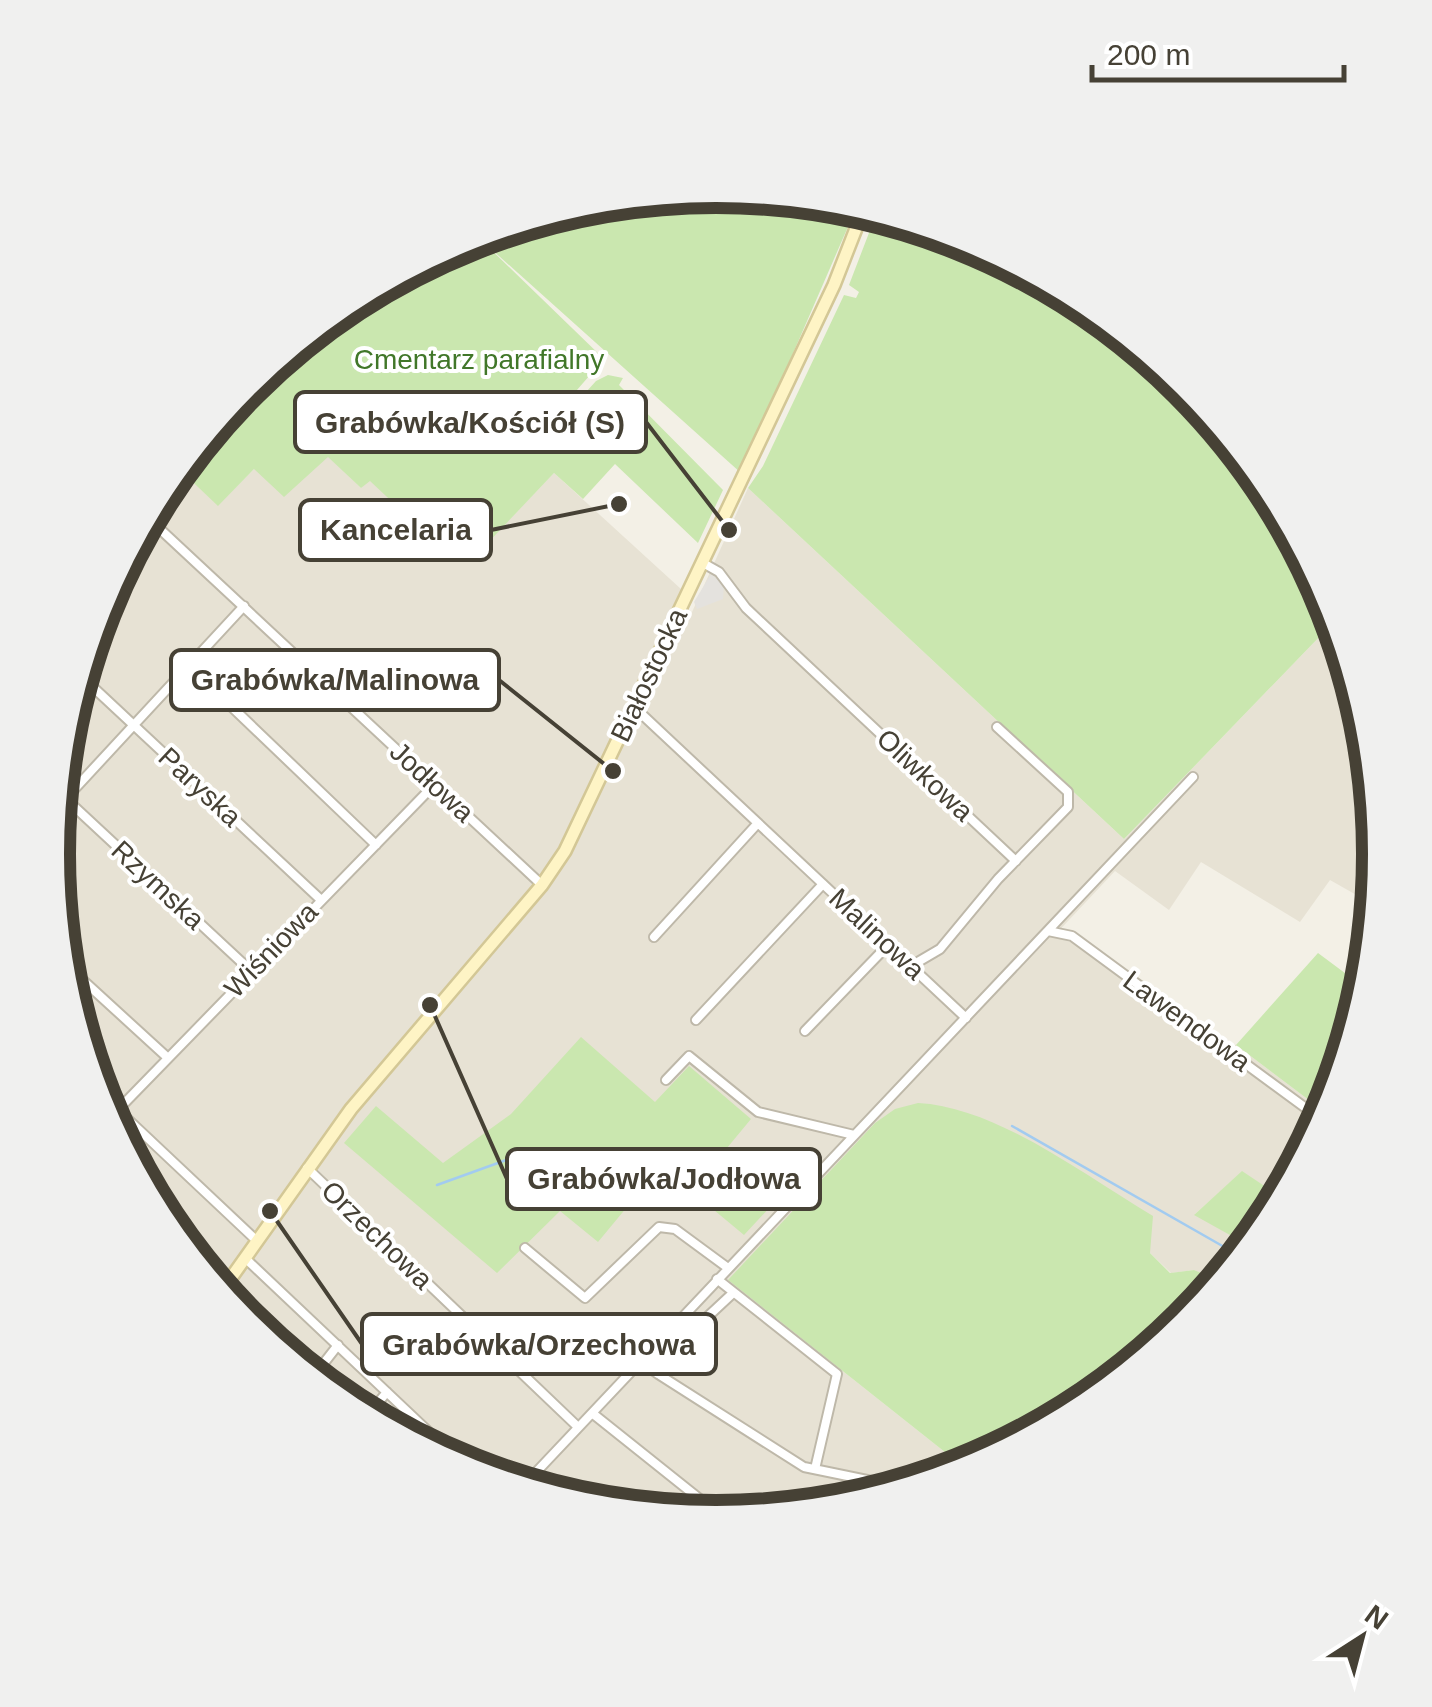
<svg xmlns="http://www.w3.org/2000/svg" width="1432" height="1707" font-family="Helvetica,sans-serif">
<rect width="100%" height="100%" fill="#f3f0e6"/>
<path fill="#e7e2d4" d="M328,456L361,488L369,480L481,549L554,473L681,589L633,692L643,704L688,621L748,488L1124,839L1326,630L1342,644L1367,725L1379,854L1374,905L1330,880L1300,922L1201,862L1169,910L1115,871L1053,937L1071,942L1236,1045L1326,1113L1281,1197L1242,1172L1195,1214L1237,1239L1244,1251L1220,1280L1194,1270L1171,1273L1150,1253L728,1280L965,1468L845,1504L715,1517L586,1504L462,1466L347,1405L246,1322L164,1222L103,1107L65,982L53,853L65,723L103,599L165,484L178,468L218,505L255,468Z"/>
<path fill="#cae7af" d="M717,190L857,206L741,473L480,239L604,359L556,414L552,412L518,438L532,452L596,381L608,375L623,378L619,385L723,490L698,543L615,464L583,499L554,473L482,549L470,539L452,558L370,481L361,488L328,457L284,497L254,469L218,506L178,468L247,384L348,302L463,240L587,203Z
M877,212C908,222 942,228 972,241C1142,316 1288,464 1342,644L1325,631L1124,839L748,488L763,466L844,295L856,298L859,292L849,285Z
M1318,953L1365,988L1326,1113L1236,1045Z
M581,1037L655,1102L689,1066L751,1119L722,1154L773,1204L744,1235L661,1166L598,1242L560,1211L497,1273L344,1143L376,1106L443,1163L511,1114Z
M918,1103C997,1107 1085,1176 1153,1216L1150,1253L1170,1273L1194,1270L1220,1280C1153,1361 1063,1428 965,1468L728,1280L875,1123L895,1109Z
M1242,1171L1281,1197L1244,1251L1237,1239L1194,1215Z"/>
<path fill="#e4e2de" d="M711,574L724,585L723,599L697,609L694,602Z"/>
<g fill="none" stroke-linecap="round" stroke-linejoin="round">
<path stroke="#a2cbf0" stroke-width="2.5" d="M1012,1126L1240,1256
M437,1185L509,1159"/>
<defs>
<path id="street" d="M147,517L542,885
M703,563L719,572L746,608L1016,861
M189,666L376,845
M80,675L320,899
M634,707L966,1018
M66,799L251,971
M57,808L244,606
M1048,931L1072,936L1322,1120
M654,937L758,823
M63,962L168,1058
M911,966L940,949L998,879L1068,807V792L997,727
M696,1020L823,884
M805,1031L888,945
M93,1075L124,1104
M666,1080L689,1056L758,1112L854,1135
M118,1110L256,1240
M109,1119L435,784
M307,1168L578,1427
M525,1248L585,1298L659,1227L675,1229L728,1268
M245,1258L467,1468
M717,1279L837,1374L815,1469
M640,1361L658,1374L689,1334L733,1293
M658,1374L804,1467L872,1481L885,1492
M313,1377L338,1345
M592,1413L721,1516
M367,1416L387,1392
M524,1485L1193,777"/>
<path id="secondary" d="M221,1292L351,1109L542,885L565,851L834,285L864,208"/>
</defs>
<use href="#street" stroke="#beb8a9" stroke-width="12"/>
<use href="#secondary" stroke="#d3c796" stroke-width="16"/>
<use href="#street" stroke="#fff" stroke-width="8"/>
<use href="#secondary" stroke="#fef4c5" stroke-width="11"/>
</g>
<g text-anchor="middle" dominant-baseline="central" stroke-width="8" stroke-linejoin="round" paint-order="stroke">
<g font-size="28" fill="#417729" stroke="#fff">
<text x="479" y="359">Cmentarz parafialny</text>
</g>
<g font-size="28" fill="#464135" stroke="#fff">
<text transform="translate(649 675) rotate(-65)">Białostocka</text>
<text transform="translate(925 775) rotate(43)">Oliwkowa</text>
<text transform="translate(432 782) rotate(43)">Jodłowa</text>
<text transform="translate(200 787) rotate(43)">Paryska</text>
<text transform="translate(158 885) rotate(43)">Rzymska</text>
<text transform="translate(877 934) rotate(43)">Malinowa</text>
<text transform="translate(271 950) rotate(-46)">Wiśniowa</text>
<text transform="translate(1187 1021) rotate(36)">Lawendowa</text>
<text transform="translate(377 1235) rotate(44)">Orzechowa</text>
</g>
</g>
<path d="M0 0H1432V1707H0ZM70 854a646 646 0 1 1 1292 0a646 646 0 1 1-1292 0Z" fill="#f0f0ef" fill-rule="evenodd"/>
<path fill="none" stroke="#464135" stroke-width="12" d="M70 854a646 646 0 1 1 1292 0a646 646 0 1 1-1292 0Z"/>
<path fill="none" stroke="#464135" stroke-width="4" d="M729 530L646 422M619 504L491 530M613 771L499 680M430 1005L507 1179M270 1211L362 1344"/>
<g fill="#464135" stroke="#fff" stroke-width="4">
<circle cx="729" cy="530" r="10"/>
<circle cx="619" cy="504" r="10"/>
<circle cx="613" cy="771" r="10"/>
<circle cx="430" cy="1005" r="10"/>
<circle cx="270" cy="1211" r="10"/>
</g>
<g fill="#fff" stroke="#464135" stroke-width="4">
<rect x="295" y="392" width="351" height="60" rx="10"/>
<rect x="300" y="500" width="191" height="60" rx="10"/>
<rect x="171" y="650" width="328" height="60" rx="10"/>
<rect x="507" y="1149" width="313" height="60" rx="10"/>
<rect x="362" y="1314" width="354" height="60" rx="10"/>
</g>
<g font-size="30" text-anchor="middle" font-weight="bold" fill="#464135">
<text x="470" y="433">Grabówka/Kościół (S)</text>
<text x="396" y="540">Kancelaria</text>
<text x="335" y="690">Grabówka/Malinowa</text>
<text x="664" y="1189">Grabówka/Jodłowa</text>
<text x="539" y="1355">Grabówka/Orzechowa</text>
</g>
<g transform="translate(1362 1637) rotate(36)" stroke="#ffffff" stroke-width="8" paint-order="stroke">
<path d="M0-8L18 38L0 25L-18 38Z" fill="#464135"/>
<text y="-15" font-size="28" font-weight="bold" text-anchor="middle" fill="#464135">N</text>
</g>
<path d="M1092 65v15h252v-15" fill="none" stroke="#464135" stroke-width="5"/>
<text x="1107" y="65" font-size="30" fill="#464135" stroke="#ffffff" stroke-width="8" paint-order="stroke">200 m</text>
</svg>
